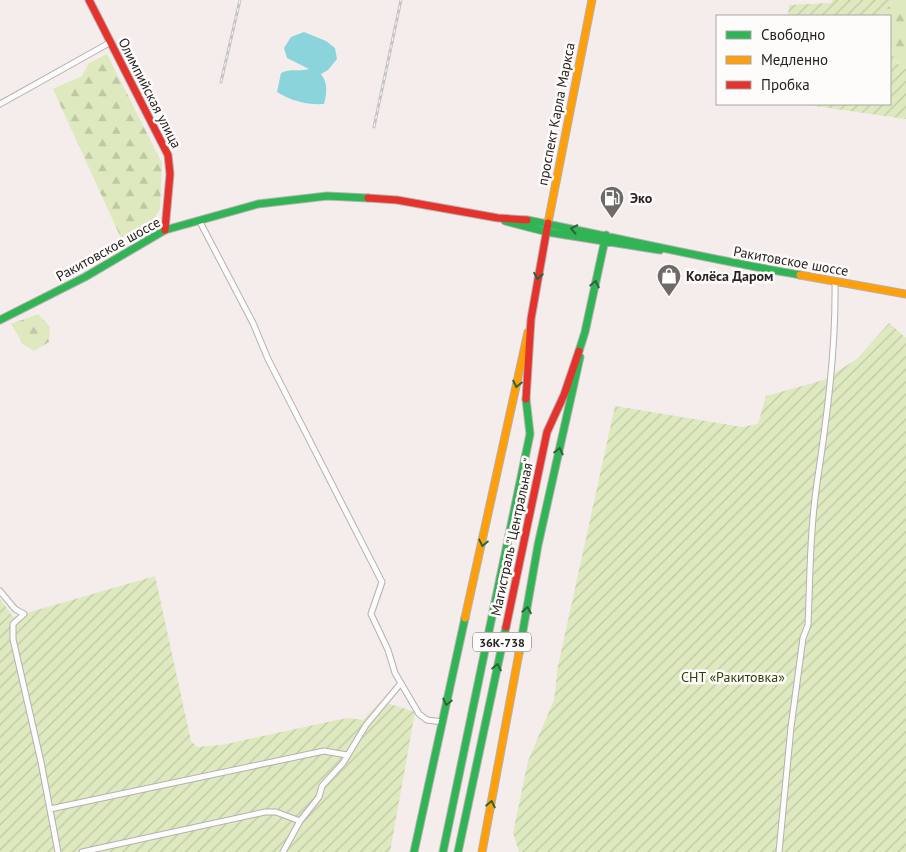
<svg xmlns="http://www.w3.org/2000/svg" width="906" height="852" font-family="'PT Sans',sans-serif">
<defs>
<pattern id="forest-firs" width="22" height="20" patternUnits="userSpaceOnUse" patternTransform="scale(1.25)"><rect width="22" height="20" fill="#dee9c0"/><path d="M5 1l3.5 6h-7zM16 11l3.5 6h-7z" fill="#bec8a5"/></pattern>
<pattern id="garden-furrows" width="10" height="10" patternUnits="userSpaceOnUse" patternTransform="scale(1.25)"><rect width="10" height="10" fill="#dee9c0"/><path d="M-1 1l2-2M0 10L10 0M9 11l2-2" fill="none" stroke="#bec8a5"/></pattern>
</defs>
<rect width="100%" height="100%" fill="#f4edeb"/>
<path fill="url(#forest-firs)" d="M894,0H906V69C886,57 890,37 890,16H880Z
M107,54L162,163L160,209L149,227L121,238L53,89L82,76L89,63Z
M38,314L50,327L49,342L34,351L23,344L11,324Z"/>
<path fill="url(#garden-furrows)" d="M832,0H894L880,16H788L789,5L831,3Z
M890,50L898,64L906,69V119L801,104H890Z
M889,323L906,338V852H519L513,833L528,761L554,700L558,666L615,406L742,427L758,424L766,396L824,380L857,359Z
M155,576L191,741L197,747L222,745L337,720L349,718L363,720L381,701L415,712L390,852H0V599L13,617Z"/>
<path fill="#8cd4dc" d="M304,32L326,41L335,48L337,59L328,70L321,74C328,83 327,93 324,104C307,105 291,101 277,92L281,73C291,68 298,72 309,69L287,58L284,48L291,37Z"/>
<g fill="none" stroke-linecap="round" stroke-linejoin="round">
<defs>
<path id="street" d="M0,104L111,42
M199,220L253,323L268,359L382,582L371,614L388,650L395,673L419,714L427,720L443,722
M0,591L15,609L24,614
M24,614L13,624V639L41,762L58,852
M50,809L324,751L347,755
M82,852L265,812H276L300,821
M283,852L300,821L319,797L322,786L343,763L366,725L401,683
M779,852L791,727L803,638L808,625C810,578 810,530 817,483C827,416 836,350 835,282"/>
<path id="fast" d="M527,220C618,238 708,259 800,275
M505,221L547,232L660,250
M0,320L85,277L165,230L258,204L327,196L368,198
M579,351L585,332L606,235
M519,653L538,545L580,357
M414,852L465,618
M443,852L530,434L526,399
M458,852L506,627"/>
<path id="slow" d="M548,223L592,0
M800,275L906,294
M465,618L528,332
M482,852L519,653"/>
<path id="jam" d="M89,0L168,155L170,174L165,230
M368,198L397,200L498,218L527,220
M526,399L531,319L548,223
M506,627L547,432L564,395L579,351"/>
</defs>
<use href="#street" stroke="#b5b0ae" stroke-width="7"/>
<use href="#fast" stroke="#b5b0ae" stroke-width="9"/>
<use href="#slow" stroke="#b5b0ae" stroke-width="9"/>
<use href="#jam" stroke="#b5b0ae" stroke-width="9"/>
<use href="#street" stroke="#fdfcfc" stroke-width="5"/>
<use href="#fast" stroke="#30b455" stroke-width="7"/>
<use href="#slow" stroke="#ff9f0a" stroke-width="7"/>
<use href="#jam" stroke="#e5322d" stroke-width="7"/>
<defs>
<path id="rail" d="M221,82L240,0
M374,127L401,0"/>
</defs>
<use href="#rail" stroke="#c6c4c3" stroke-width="3"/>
<use href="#rail" stroke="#fefcfb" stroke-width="1" stroke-dasharray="4" stroke-linecap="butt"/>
</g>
<defs><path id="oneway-chevron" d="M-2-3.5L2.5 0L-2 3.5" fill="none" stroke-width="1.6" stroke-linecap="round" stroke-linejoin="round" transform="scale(1.25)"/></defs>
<g stroke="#2b6438">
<use href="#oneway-chevron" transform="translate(574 229) rotate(-168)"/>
<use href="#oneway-chevron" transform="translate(538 276) rotate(100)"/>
<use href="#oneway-chevron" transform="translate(595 284) rotate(-78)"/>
<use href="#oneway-chevron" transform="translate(517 384) rotate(102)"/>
<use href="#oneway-chevron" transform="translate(559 451) rotate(-77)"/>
<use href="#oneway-chevron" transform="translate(483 543) rotate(102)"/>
<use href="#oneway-chevron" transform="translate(527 610) rotate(-80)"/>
<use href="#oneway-chevron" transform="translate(497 667) rotate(-78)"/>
<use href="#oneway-chevron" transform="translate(447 702) rotate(103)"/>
<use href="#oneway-chevron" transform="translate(491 804) rotate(-78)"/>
</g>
<defs>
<symbol id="fuel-pin" viewBox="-11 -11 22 30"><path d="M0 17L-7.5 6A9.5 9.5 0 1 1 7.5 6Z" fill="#6f6a68" stroke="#fefcfb"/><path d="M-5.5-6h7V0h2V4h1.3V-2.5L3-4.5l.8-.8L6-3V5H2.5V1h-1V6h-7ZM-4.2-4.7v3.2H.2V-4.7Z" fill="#fff"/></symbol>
<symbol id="shop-pin" viewBox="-11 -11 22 30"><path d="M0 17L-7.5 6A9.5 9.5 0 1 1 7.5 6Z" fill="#6f6a68" stroke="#fefcfb"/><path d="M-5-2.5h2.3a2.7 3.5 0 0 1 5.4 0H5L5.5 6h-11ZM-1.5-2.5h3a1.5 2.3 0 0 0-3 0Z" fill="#fff"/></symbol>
</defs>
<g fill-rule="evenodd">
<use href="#fuel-pin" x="598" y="184" width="28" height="38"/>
<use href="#shop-pin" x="655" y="262" width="28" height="38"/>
</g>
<g text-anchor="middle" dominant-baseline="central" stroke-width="5" stroke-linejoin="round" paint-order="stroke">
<rect fill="#fefcfb" stroke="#686462" stroke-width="1" x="473" y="632.5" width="58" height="19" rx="4"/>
<g font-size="12" font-weight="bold" fill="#272321">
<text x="502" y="642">36К-738</text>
</g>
<g font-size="14" fill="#272321" stroke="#fefcfb">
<text transform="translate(150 93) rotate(63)">Олимпийская улица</text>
<text transform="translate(556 114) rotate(-79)">проспект Карла Маркса</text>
<text transform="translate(108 249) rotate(-29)">Ракитовское шоссе</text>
<text transform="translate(791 261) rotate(10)">Ракитовское шоссе</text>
<text transform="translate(512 537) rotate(-78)">Магистраль "Центральная"</text>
</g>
<g font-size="14" font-weight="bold" fill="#272321" stroke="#fefcfb" text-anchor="start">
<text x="630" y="198">Эко</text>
<text x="686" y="276">Колёса Даром</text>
</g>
<g font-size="14" fill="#313f09" stroke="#fefcfb">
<text x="733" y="677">СНТ «Ракитовка»</text>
</g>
</g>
<rect x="716" y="15" width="175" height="90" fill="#fefcfb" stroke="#a8a5a4"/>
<rect x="726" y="31" width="25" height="8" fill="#30b455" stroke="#a8a5a4"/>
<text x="761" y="40" font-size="15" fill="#272321">Свободно</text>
<rect x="726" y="56" width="25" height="8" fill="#ff9f0a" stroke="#a8a5a4"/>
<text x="761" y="65" font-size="15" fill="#272321">Медленно</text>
<rect x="726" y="81" width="25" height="8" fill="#e5322d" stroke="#a8a5a4"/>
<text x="761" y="90" font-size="15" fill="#272321">Пробка</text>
</svg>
